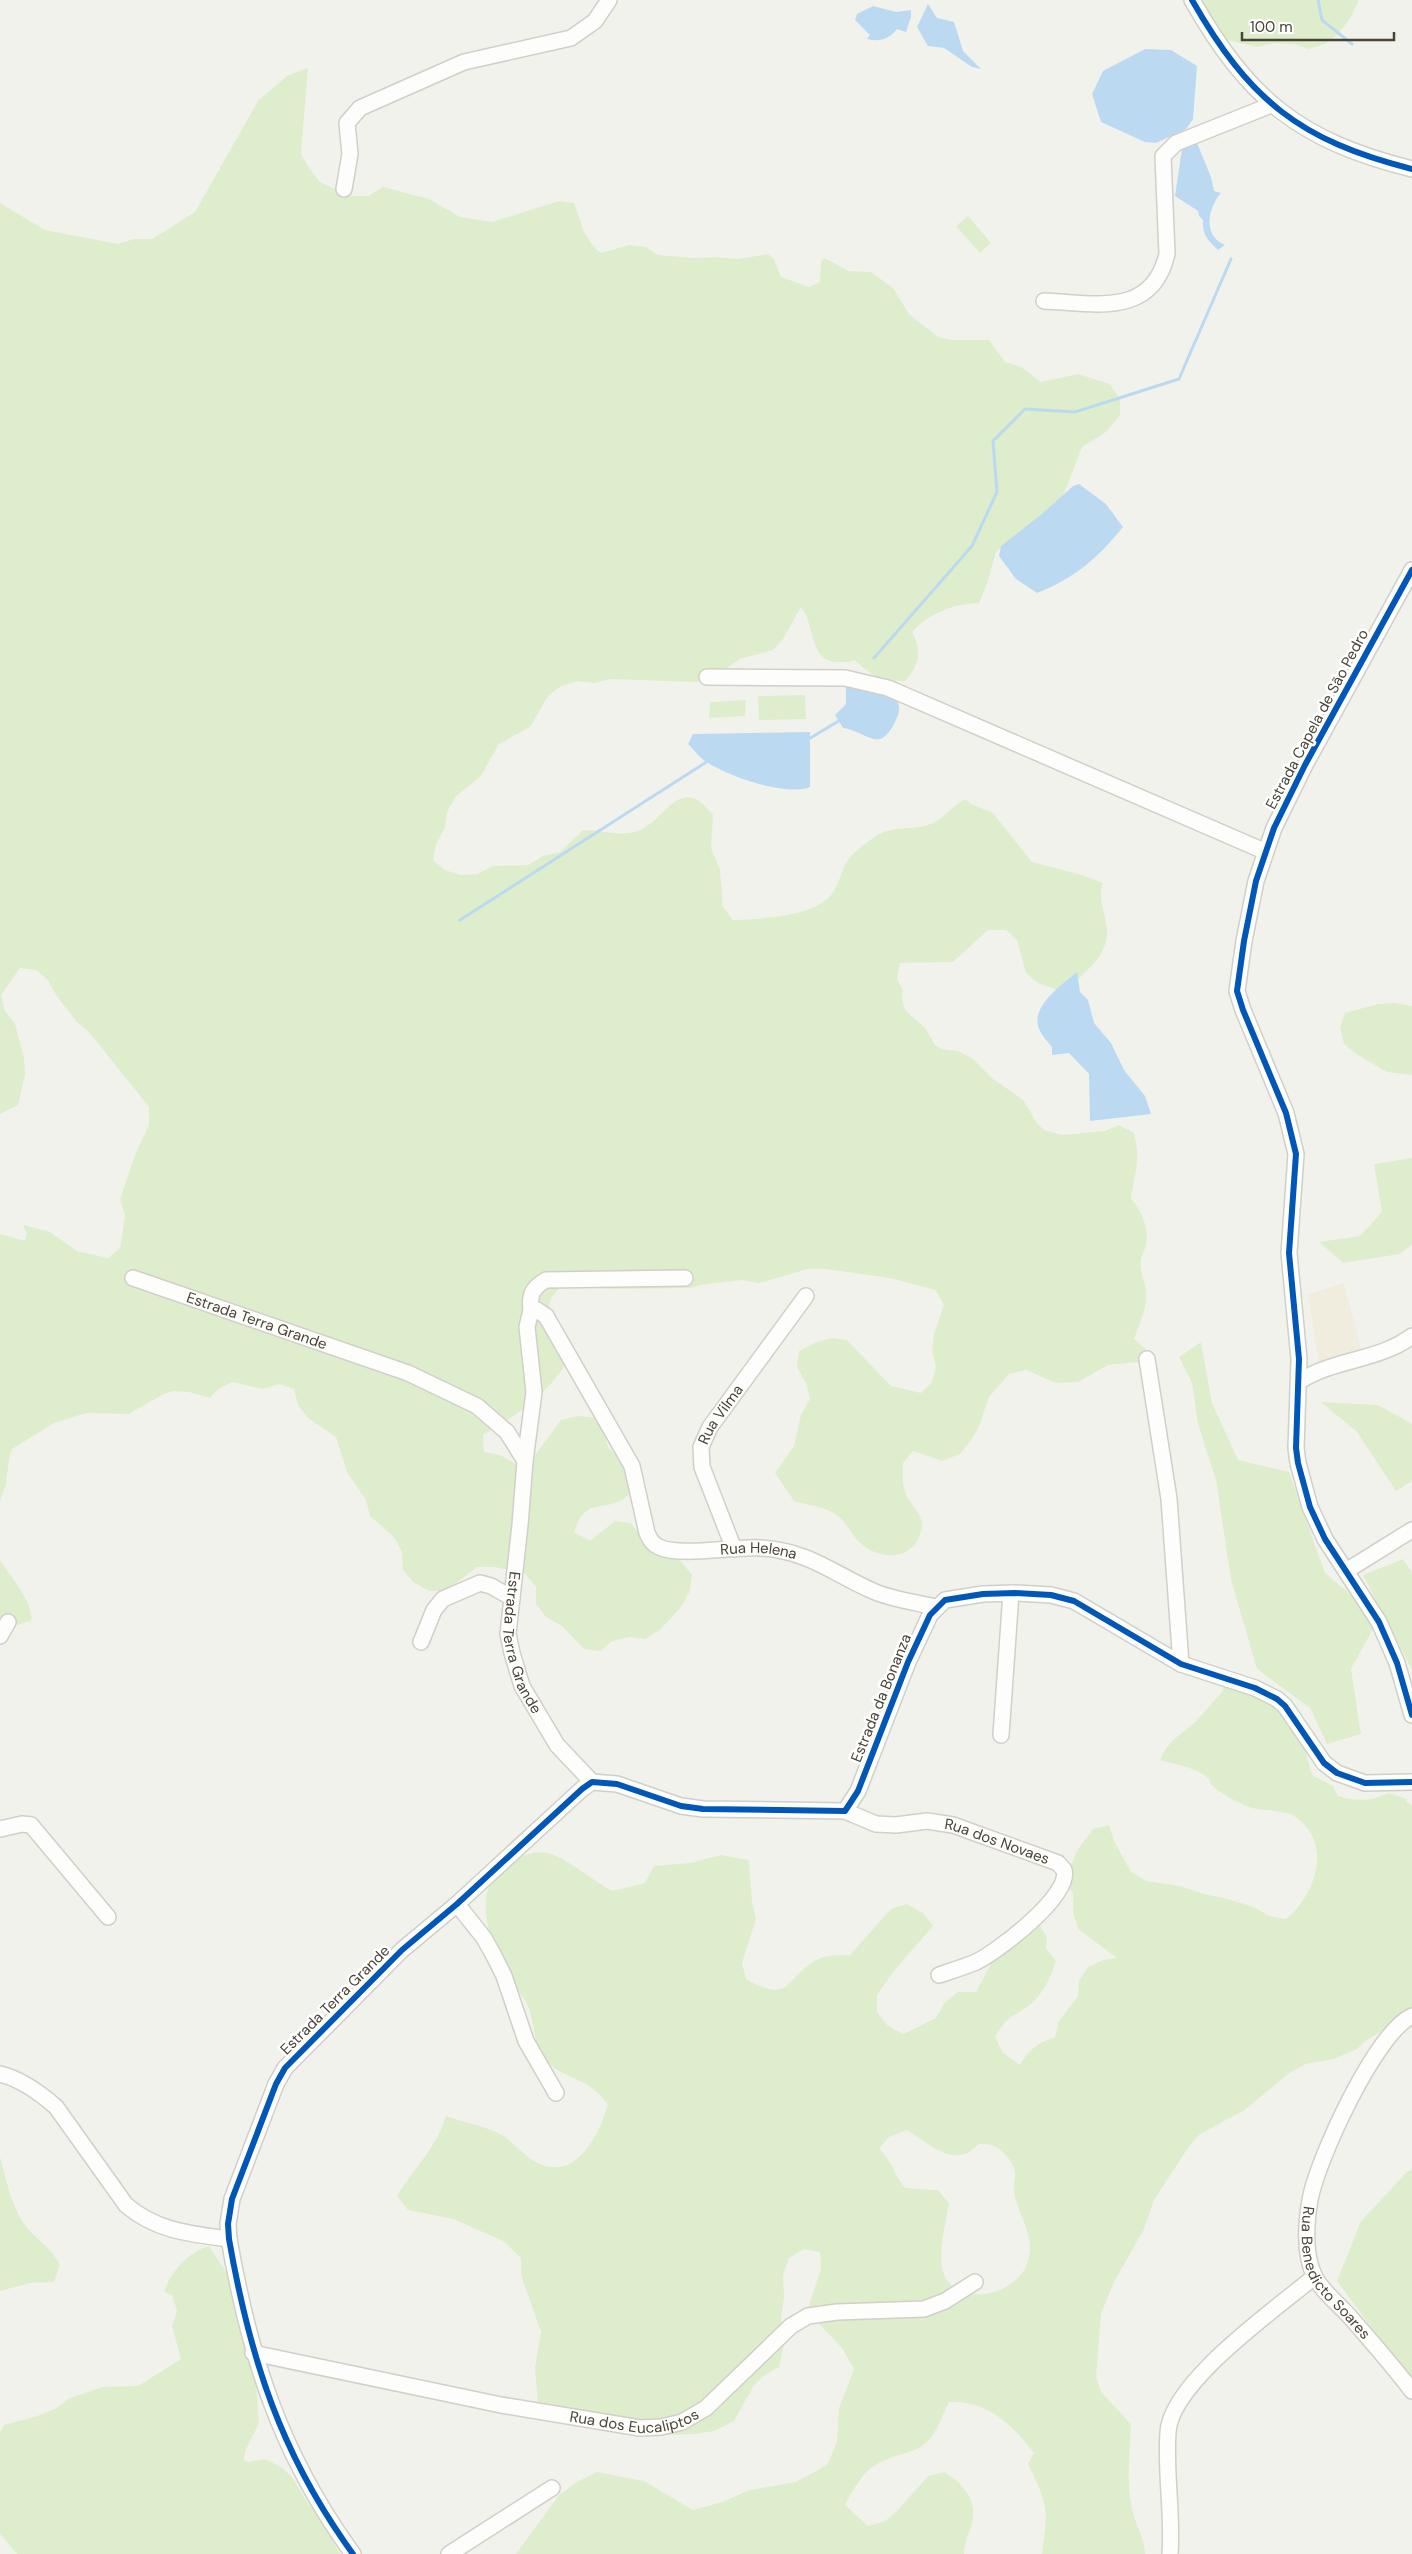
<svg xmlns="http://www.w3.org/2000/svg" width="1412" height="2554" font-family="'DM Sans',sans-serif">
<rect width="100%" height="100%" fill="#f2f2ed"/>
<path fill="#f0eddf" d="M1344,1283L1361,1349L1319,1364L1308,1294Z"/>
<path fill="#deeecc" fill-rule="evenodd" d="M1191,0H1359L1349,20L1338,34L1325,44L1309,49L1294,44L1274,43L1257,47L1227,40Z
M308,68L301,154L310,169L320,182L350,196H368L383,187L429,199L460,217L492,222L559,201L574,203L584,232L594,247L601,253L629,245L646,247L658,255L694,258L714,257L738,259L768,254L774,259L781,277L809,287L820,282L821,262L824,258L849,271L871,272L893,288L909,314L938,337L952,340H989L1005,362L1021,367L1041,382L1078,374L1110,384L1120,399V415L1106,432L1082,447L1059,507L1007,542L996,552L987,584L979,603C954,604 929,613 912,632C923,652 919,665 905,681C879,681 873,676 854,660C849,663 844,662 838,662C809,663 815,623 801,607L783,639L773,650L740,659L712,678L695,682L610,679L594,683L577,681L561,686L548,696L530,727L499,744L481,776L456,796L447,812L445,828L436,844L433,860L445,870L460,875L477,874L493,866L528,865L543,856L560,852L583,830C598,830 618,836 634,832C666,824 678,770 713,815L711,848L720,870L723,907L733,920C759,919 813,917 831,895C837,887 840,877 844,867C849,855 868,840 880,834C894,826 913,830 928,825C944,820 951,806 965,799L971,804L993,813L1032,862L1082,875L1103,883C1096,900 1109,919 1107,937C1103,963 1080,973 1067,993L1038,983L1026,973L1017,940L1006,930H988L953,962L900,963L897,979L903,990L902,998L905,1010L926,1029L935,1045L942,1049L958,1051L973,1059L992,1078L1023,1100L1037,1123L1044,1130L1062,1135L1105,1131L1119,1125L1134,1133C1141,1162 1135,1171 1131,1198C1142,1212 1149,1227 1146,1245C1145,1250 1142,1254 1141,1259C1139,1272 1146,1282 1146,1294C1147,1309 1139,1325 1134,1339L1146,1349L1149,1361L1108,1365L1078,1382L1056,1383L1026,1370L1009,1374L989,1397L979,1426L970,1442L960,1454L942,1461L913,1451L903,1463C903,1474 902,1487 907,1497C913,1507 923,1515 922,1527C917,1561 880,1562 859,1542C852,1535 848,1525 840,1518C828,1506 809,1506 794,1501L775,1473L794,1446L801,1415L810,1399L806,1383L797,1367L799,1351L815,1343L831,1338L847,1340L891,1386L921,1393L932,1382L936,1367L932,1351L934,1334L944,1305L935,1290L890,1278L826,1269H808L759,1283L742,1280L706,1284L689,1288L612,1289L562,1285L552,1297L547,1311L569,1359C549,1393 517,1416 483,1435L484,1452L500,1455L516,1464L532,1459L561,1420L578,1416L600,1418L608,1447L630,1470L635,1487C632,1490 628,1496 624,1499C600,1512 585,1498 574,1532L590,1541L615,1521L631,1523L641,1536L672,1550L692,1575L690,1591L681,1607L660,1630L645,1639L629,1637L612,1641L600,1651L584,1649L562,1626L546,1617L536,1604V1587L525,1574L495,1567H477L446,1591H429L413,1582L403,1570L402,1552L394,1537L370,1516L366,1500L347,1472L336,1437L308,1418L298,1405L294,1389L279,1384L263,1389L232,1382L217,1390L210,1398L189,1392L174,1391L164,1394L128,1414L86,1413L54,1423L12,1449L9,1459L6,1484L0,1501V1234L25,1241L27,1234L23,1225L50,1232L77,1251L108,1258L120,1248L125,1216L120,1199L135,1155L149,1125V1107L88,1031L76,1021L56,995L48,980L36,970L20,968L1,995L5,1011L15,1024L24,1057L25,1075L18,1105L0,1114V203L45,230L118,244L134,239H152L195,212L258,101L287,76Z
M968,216L991,243L980,253L956,226Z
M805,695L806,719L759,720L758,696Z
M746,700L745,716L709,718L710,702Z
M1395,1003L1412,1006V1075L1387,1072L1356,1054L1344,1044L1340,1027L1345,1013L1378,1004Z
M1412,1158V1244L1400,1254L1343,1263L1319,1242L1360,1236L1382,1212L1374,1164Z
M1201,1342L1212,1403L1238,1460L1289,1472L1325,1573L1358,1601L1375,1625L1351,1669L1361,1734L1327,1744L1310,1708L1257,1669L1231,1580L1216,1480L1198,1424L1192,1383L1179,1357Z
M1321,1402L1378,1405L1412,1424V1481L1396,1491L1357,1432Z
M1403,1559L1412,1572V1670L1363,1575Z
M0,1560C9,1574 35,1605 31,1621L0,1630Z
M1224,1684L1244,1688L1290,1710L1303,1742L1312,1775L1333,1786L1338,1796C1358,1802 1370,1801 1389,1793L1407,1799L1406,1802L1412,1805V2022H1396L1364,2042L1357,2049L1334,2059L1306,2064L1291,2072L1243,2111L1200,2134L1190,2145L1154,2200L1144,2229L1113,2284L1101,2314L1096,2377L1101,2392L1131,2424C1130,2453 1126,2481 1132,2509C1135,2525 1145,2538 1145,2554H1042C1048,2508 1049,2507 1028,2464L1034,2453C1012,2424 988,2401 949,2402C942,2415 938,2431 927,2442C919,2450 906,2453 896,2456C866,2465 859,2480 845,2505L868,2526L885,2521L897,2511L928,2476L944,2472C959,2480 975,2496 973,2516C972,2529 964,2540 964,2554H516L559,2495L577,2482L597,2472L644,2481L693,2510L722,2502L750,2490L796,2482L827,2465L837,2442L839,2408L854,2369L842,2348L807,2311L821,2269L820,2252L804,2249L789,2258L783,2275L784,2297L781,2320L786,2336L779,2367L763,2376L753,2387L734,2421L714,2431L695,2434L667,2435L578,2426L550,2414L538,2404L535,2367L541,2332L521,2275V2258L503,2241L453,2219L408,2210L397,2196C414,2168 437,2147 446,2116C462,2122 491,2127 505,2137C517,2146 527,2159 542,2165C579,2178 599,2133 608,2105C605,2101 602,2096 598,2093C582,2077 551,2075 540,2052C533,2037 534,2019 527,2004C525,1999 520,1994 516,1989C494,1955 463,1889 511,1862C524,1854 540,1849 554,1855C575,1864 592,1880 612,1891L645,1883L654,1866L690,1863L721,1855L749,1860L752,1902L756,1919L742,1963L746,1979C792,2005 784,1978 816,1960C826,1955 839,1955 850,1955L891,1909L907,1904L923,1913L933,1926L893,1972L877,1995V2012L887,2025L903,2034L936,2018L945,2002L958,1992H976L993,1960L998,1946L1039,1924L1047,1938L1046,1948L1056,1961C1051,1976 1044,1992 1032,2003C1014,2018 1009,2013 995,2037L1003,2053L1020,2065C1029,2049 1038,2043 1055,2037L1059,2021L1078,1996L1079,1981L1088,1967L1103,1960L1117,1958L1078,1929L1073,1912V1894L1064,1879L1078,1849L1093,1829L1109,1825L1114,1841L1131,1872L1147,1881L1179,1886L1208,1895L1224,1898L1254,1907L1269,1916L1286,1919C1316,1894 1334,1842 1294,1816C1283,1809 1260,1812 1246,1806C1236,1801 1221,1794 1213,1786C1210,1783 1208,1777 1204,1775C1192,1767 1174,1764 1160,1760C1169,1739 1179,1737 1194,1723C1204,1713 1213,1701 1223,1691ZM907,2130C924,2140 945,2162 967,2153C971,2152 976,2146 979,2144C984,2144 990,2144 994,2146C1002,2149 1014,2163 1015,2172C1016,2178 1013,2185 1014,2191C1017,2213 1034,2233 1029,2257C1022,2297 950,2312 942,2267C939,2247 946,2223 949,2203L938,2190L905,2188C894,2175 892,2160 879,2149L889,2137Z
M0,2157C7,2182 12,2210 29,2230C41,2243 51,2248 60,2265L54,2282L30,2283L0,2291Z
M1412,2169V2382L1337,2281L1361,2221L1407,2172Z
M209,2246L228,2275L235,2289L256,2382L259,2423L245,2451L244,2460L247,2462L265,2459L281,2467L292,2477L309,2505L328,2525L332,2539L340,2554H17L0,2534V2432L4,2425L37,2416L55,2409L68,2399L102,2387L138,2386L181,2359L172,2326L177,2311L172,2295L164,2292C171,2271 188,2252 209,2246Z"/>
<path fill="#bbdaf2" d="M928,4L937,18L954,22L963,51L981,69L972,67L944,48L928,46L917,27Z
M873,6L896,12L911,10V17L906,32L897,29C888,40 880,42 867,39L870,35L855,20L857,14Z
M1145,49L1171,50L1197,66L1193,119L1186,129L1156,143L1145,142L1101,122L1092,94L1103,71Z
M1197,143L1211,177L1214,191L1221,193C1208,208 1202,236 1225,245L1218,250C1207,240 1202,234 1203,220L1199,216L1198,211L1175,196L1182,149Z
M1079,484L1106,504L1123,527C1098,558 1075,578 1037,593L1016,579L999,556L1001,546L1042,514L1073,486Z
M846,686C869,690 913,688 895,722C892,728 887,737 880,739C871,742 856,729 843,728L835,715L846,704Z
M810,732V787C786,797 727,776 705,761C699,757 694,750 688,744L693,734Z
M1077,972L1080,992L1088,1000L1094,1023L1111,1043L1124,1070L1145,1096L1151,1114L1090,1121L1089,1074L1069,1053L1052,1055V1047C1048,1042 1043,1037 1040,1031C1028,1007 1062,985 1077,972Z"/>
<g fill="none" stroke-linecap="round" stroke-linejoin="round">
<path stroke="#bbdaf2" stroke-width="3" d="M1318,0L1322,20L1352,44
M874,658L972,546L997,492L993,441L1025,409L1075,412L1179,379L1231,259
M807,740L842,719
M460,920L708,761"/>
<defs>
<g id="minor">
<path d="M1192,0C1249,100 1300,141 1412,169"/>
<path d="M344,189L350,154L347,123L360,108L464,62L571,38L595,21L609,0"/>
<path d="M1044,301C1095,303 1152,318 1167,254L1163,156L1176,143L1271,105"/>
<path d="M1412,570L1305,765L1274,828L1256,881L1244,941L1237,991L1243,1010L1286,1113L1296,1154L1289,1253L1299,1359L1296,1448L1298,1463L1310,1507L1325,1539L1379,1622L1397,1663L1412,1715"/>
<path d="M707,677L845,678L888,688L1264,851"/>
<path id="s1" d="M133,1278L408,1373L477,1406L507,1432L525,1461L520,1525L508,1634L512,1653L522,1686L557,1745L592,1782"/>
<path d="M531,1310C529,1295 532,1288 546,1280L685,1278"/>
<path d="M1147,1359L1169,1499L1181,1664"/>
<path d="M1300,1381C1334,1359 1379,1361 1412,1336"/>
<path id="s2" d="M525,1461L534,1392L527,1327L531,1310H537L546,1316L632,1466L647,1533C650,1539 652,1544 659,1547C679,1557 736,1546 761,1548C809,1551 832,1573 873,1591C893,1600 915,1602 936,1607"/>
<path id="s3" d="M734,1549L702,1467L701,1447L710,1427L806,1296"/>
<path d="M1346,1571L1412,1530"/>
<path d="M0,1636L8,1622"/>
<path d="M421,1642L434,1610L443,1599L480,1583L491,1586L512,1598"/>
<path d="M1001,1735L1011,1593"/>
<path id="s4" d="M845,1811L876,1824L896,1825L927,1821L953,1825L1058,1863L1064,1870C1072,1895 997,1952 976,1962C964,1967 951,1971 939,1975"/>
<path d="M0,1829L22,1824L31,1825L108,1917"/>
<path d="M457,1904L484,1938L494,1956L504,1976L526,2041L556,2093"/>
<path id="s5" d="M1412,2016C1376,2032 1317,2160 1310,2200C1306,2222 1304,2254 1314,2275C1321,2291 1340,2305 1351,2318C1372,2342 1393,2366 1412,2391"/>
<path d="M0,2074C21,2079 39,2092 56,2107L126,2205C156,2231 191,2234 229,2239"/>
<path id="s6" d="M253,2353L501,2405L640,2428L661,2427L682,2422L706,2408L791,2326L808,2316L837,2312L924,2309L945,2301L975,2282"/>
<path d="M353,2554C281,2455 250,2359 229,2239L228,2224L232,2199L276,2084L285,2068L402,1950L457,1904L582,1789L592,1782L617,1784L681,1806L703,1809L845,1811L858,1791L908,1662L930,1615L945,1600L983,1594L1015,1593L1051,1595L1074,1601L1181,1664L1255,1688L1277,1699L1285,1706L1324,1763L1337,1773L1365,1783L1412,1782"/>
<path d="M449,2554L552,2488"/>
<path d="M1170,2554C1173,2513 1165,2473 1168,2432C1171,2382 1276,2309 1314,2277"/>
</g>
</defs>
<use href="#minor" stroke="#d1cfca" stroke-width="18"/>
<use href="#minor" stroke="#fdfdfc" stroke-width="15"/>
<defs>
<path id="cycleway" d="M1192,0C1249,100 1300,141 1412,169
M1412,570L1305,765L1274,828L1256,881L1244,941L1237,991L1243,1010L1286,1113L1296,1154L1289,1253L1299,1359L1296,1448L1298,1463L1310,1507L1325,1539L1379,1622L1397,1663L1412,1715
M353,2554C281,2455 250,2359 229,2239L228,2224L232,2199L276,2084L285,2068L402,1950L457,1904L582,1789L592,1782L617,1784L681,1806L703,1809L845,1811L858,1791L908,1662L930,1615L945,1600L983,1594L1015,1593L1051,1595L1074,1601L1181,1664L1255,1688L1277,1699L1285,1706L1324,1763L1337,1773L1365,1783L1412,1782"/>
</defs>
<use href="#cycleway" stroke="#fff" stroke-width="9"/>
<use href="#cycleway" stroke="#0057b8" stroke-width="6"/>
</g>
<g text-anchor="middle" dominant-baseline="central" stroke-width="5" stroke-linejoin="round" paint-order="stroke">
<g font-size="15" fill="#4a4437" stroke="#fff">
<text transform="translate(1317 719) rotate(-62)">Estrada Capela de São Pedro</text>
<text stroke="none"><textPath href="#s1" startOffset="131">Estrada Terra Grande</textPath></text>
<text stroke="none"><textPath href="#s3" startOffset="146">Rua Vilma</textPath></text>
<text stroke="none"><textPath href="#s2" startOffset="530">Rua Helena</textPath></text>
<text stroke="none"><textPath href="#s1" startOffset="626">Estrada Terra Grande</textPath></text>
<text transform="translate(881 1698) rotate(-68)">Estrada da Bonanza</text>
<text stroke="none"><textPath href="#s4" startOffset="158">Rua dos Novaes</textPath></text>
<text transform="translate(335 2000) rotate(-45)">Estrada Terra Grande</text>
<text stroke="none"><textPath href="#s5" startOffset="296">Rua Benedicto Soares</textPath></text>
<text stroke="none"><textPath href="#s6" startOffset="389">Rua dos Eucaliptos</textPath></text>
</g>
</g>
<path d="M1242 32v8h152v-8" fill="none" stroke="#4a4437" stroke-width="2.5"/>
<text x="1250" y="32" font-size="15" fill="#4a4437" stroke="#ffffff" stroke-width="4" paint-order="stroke">100 m</text>
</svg>
